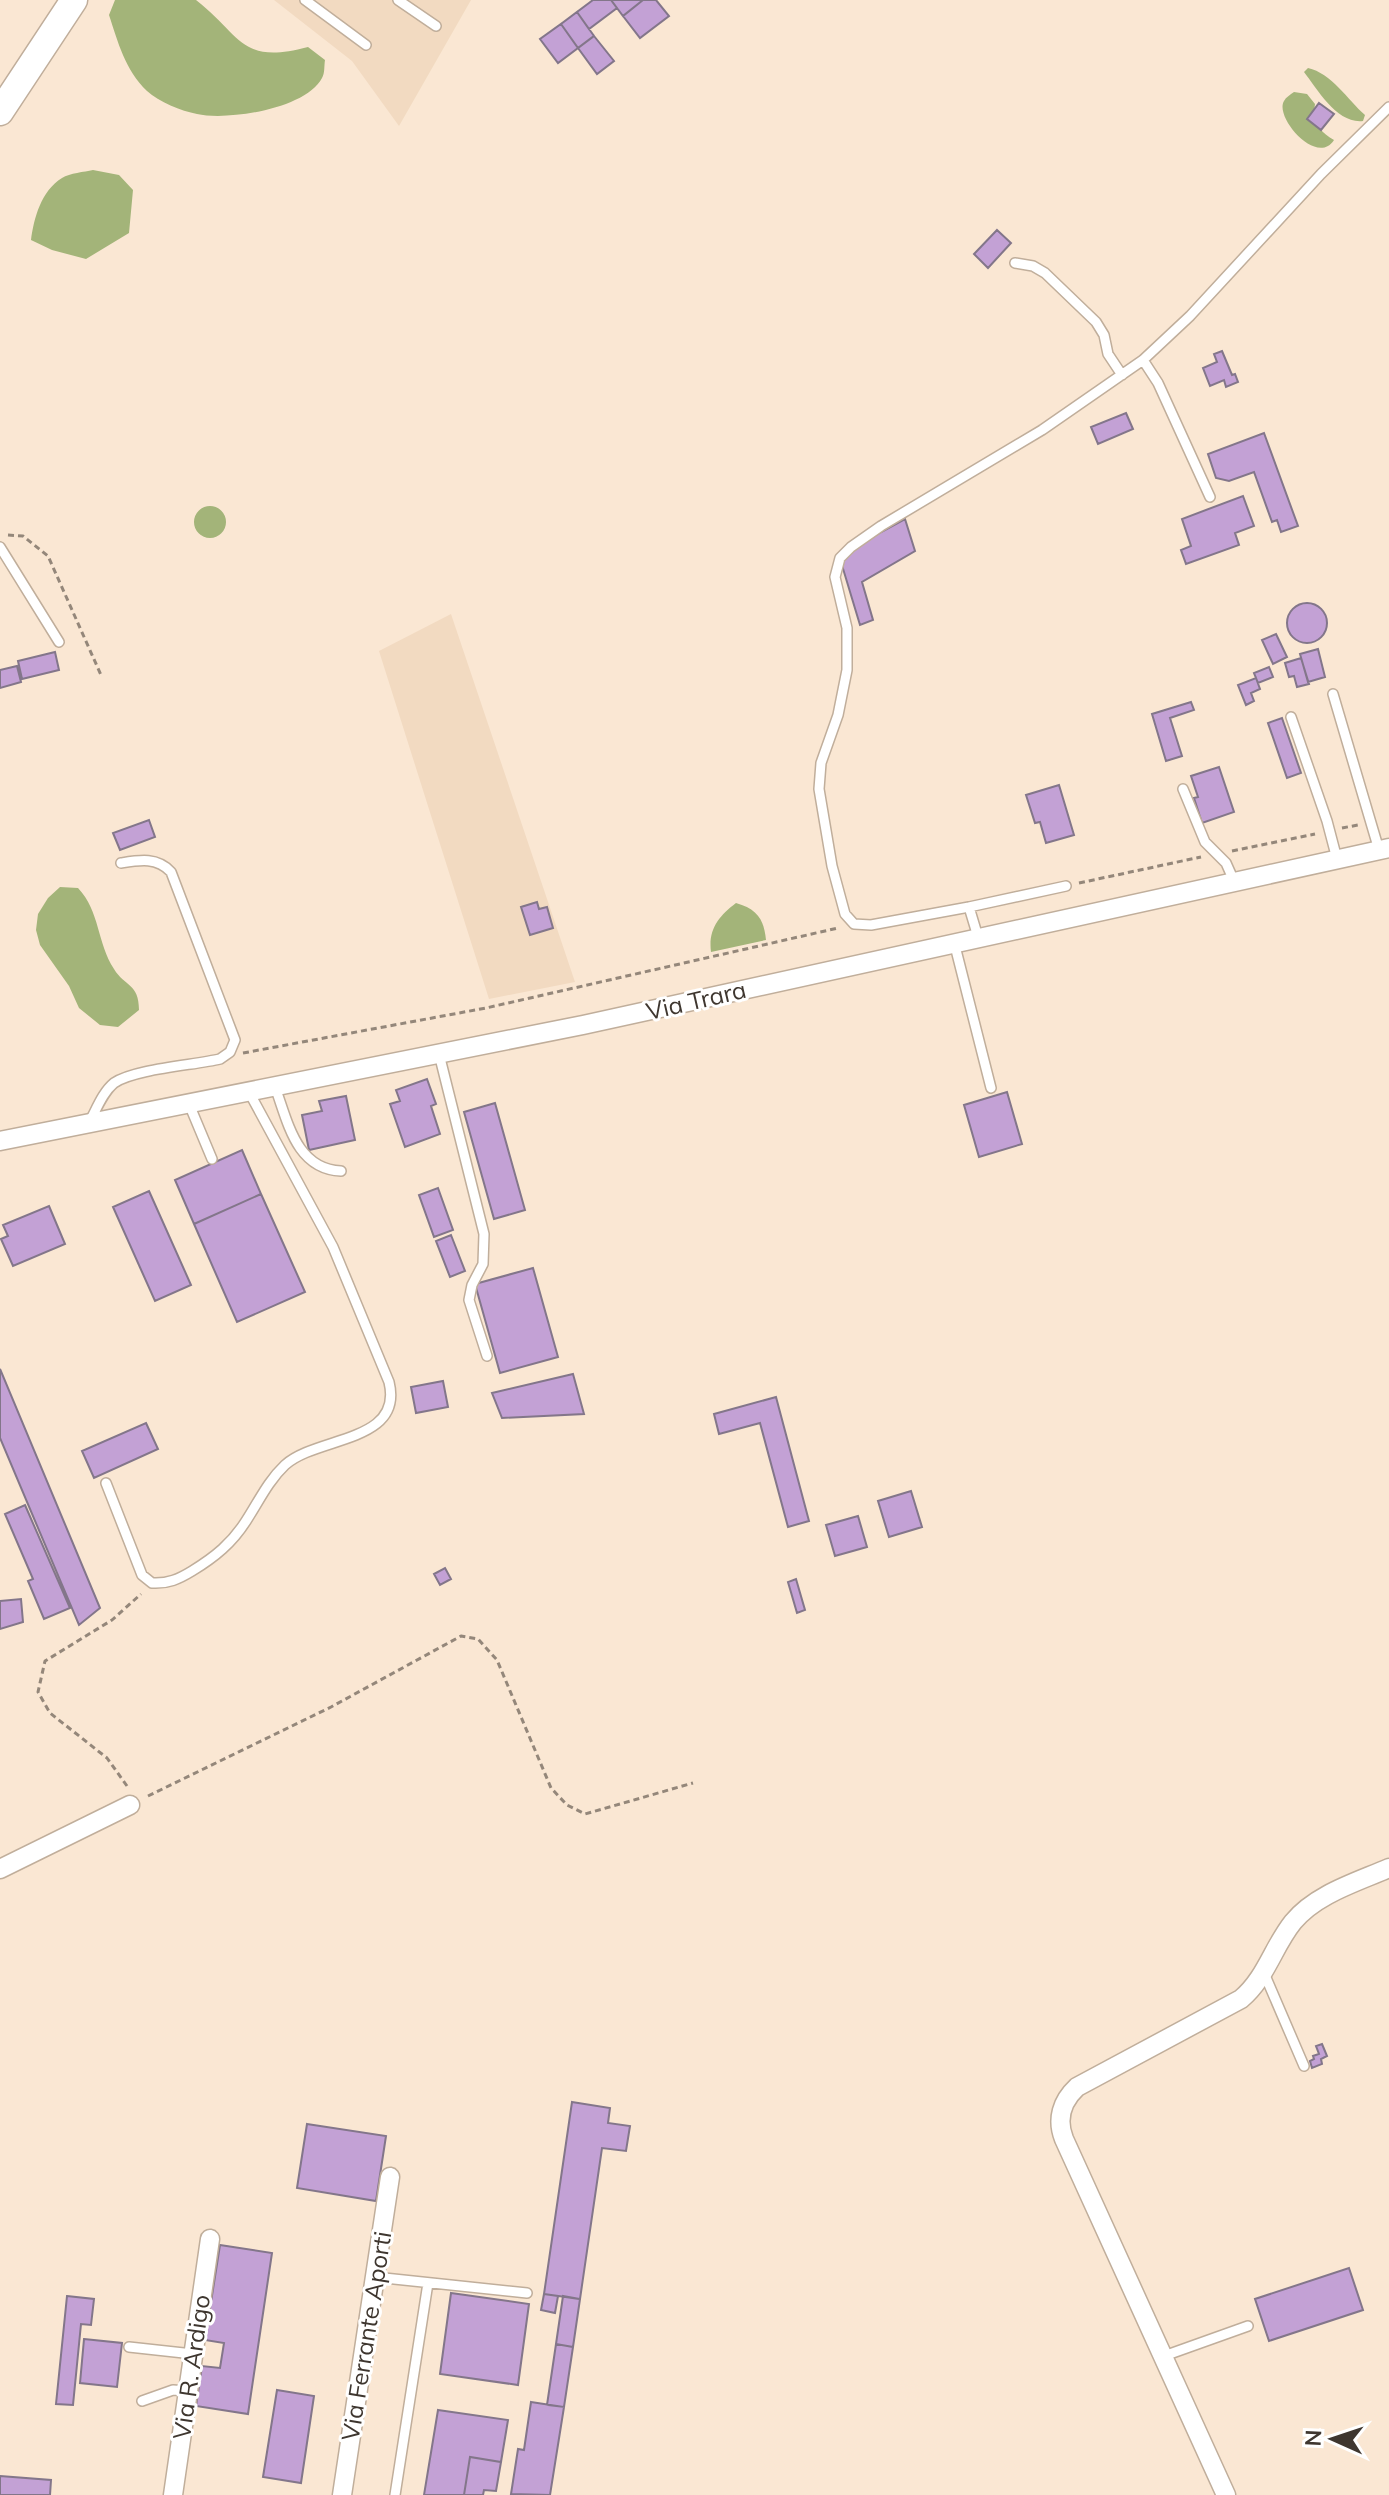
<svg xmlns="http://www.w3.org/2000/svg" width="1389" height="2495" font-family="Mulish,sans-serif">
<rect width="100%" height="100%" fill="#fae7d3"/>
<path fill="#f2dac1" d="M274,0H471L399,126L352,61Z
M451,614L575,982L489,999L379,651Z"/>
<path fill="#a3b479" d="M115,0H196C242,36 240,65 308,47L325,60C324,66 325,73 322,78C306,109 227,121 197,114C181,111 159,102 147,91C125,70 118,42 109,15Z
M1308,68C1331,73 1348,100 1365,115L1363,121C1337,124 1318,90 1304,72Z
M1294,92L1307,94L1315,104C1312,122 1319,131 1334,140C1317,167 1274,117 1284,101C1286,97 1290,95 1294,92Z
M93,170L119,175L133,190L129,233L86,259L52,250L31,240C34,218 41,191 62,178C70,173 84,172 93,170Z
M194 522a16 16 0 1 1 32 0a16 16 0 1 1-32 0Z
M60,887L78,888C100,911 97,943 114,969C125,987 139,983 139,1010L118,1027L100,1025L79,1008L69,986L40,945L36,930L38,914L48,898Z
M736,903C757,909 764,919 766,940L711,952C708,929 719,916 736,903Z"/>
<path fill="#c3a1d5" stroke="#83768a" stroke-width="2" d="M593,0H611L617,8L589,29L577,12Z
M611,0H643L623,16Z
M643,0H656L669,16L640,38L623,16Z
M577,12L594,36L578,48L561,24Z
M561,24L578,48L558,63L540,39Z
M594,36L614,61L597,74L578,48Z
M1319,103L1334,114L1321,130L1307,119Z
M997,230L1011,243L988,268L974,254Z
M1222,351L1232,375L1235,374L1238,382L1226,387L1224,380L1210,386L1203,368L1217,362L1214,354Z
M1126,413L1133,429L1098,444L1091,427Z
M1264,433L1298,526L1281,532L1277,520L1272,522L1254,472L1229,481L1216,478L1208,454Z
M1243,496L1254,526L1235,533L1239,545L1186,564L1181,550L1191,546L1182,519Z
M905,519L915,551L862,582L873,620L860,625L841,562L848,550Z
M1287 623a20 20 0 1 1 40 0a20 20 0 1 1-40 0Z
M1276,634L1287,657L1273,664L1262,640Z
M1318,649L1325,677L1308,682L1300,654Z
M55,652L59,670L22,679L18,661Z
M1301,658L1309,684L1297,687L1294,676L1289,677L1285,663Z
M17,666L21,682L0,688V670Z
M1269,667L1273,677L1258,683L1254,673Z
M1256,678L1260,689L1251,693L1254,701L1246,705L1238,685Z
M1191,702L1194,710L1170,718L1182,756L1166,761L1152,714Z
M1282,718L1301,773L1287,778L1268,723Z
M1219,767L1234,812L1202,823L1194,798L1198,797L1191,776Z
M1059,785L1074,835L1046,843L1040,822L1035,823L1026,795Z
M149,820L155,837L120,850L113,833Z
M537,902L539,909L547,907L553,928L530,935L521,907Z
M427,1079L436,1104L431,1106L440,1134L405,1147L390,1104L400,1101L396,1090Z
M1007,1092L1022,1144L979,1157L964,1105Z
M346,1096L355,1140L309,1150L302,1115L322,1111L319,1101Z
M495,1103L525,1210L494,1219L464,1112Z
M242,1150L261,1194L194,1224L175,1180Z
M438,1188L453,1230L434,1237L419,1195Z
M149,1191L191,1285L155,1301L113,1207Z
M261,1194L305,1292L237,1322L194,1224Z
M49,1206L65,1244L13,1266L1,1239L8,1236L3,1225Z
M451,1235L465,1271L450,1277L436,1241Z
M533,1268L558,1357L500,1373L475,1284Z
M0,1369L100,1608L79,1625L0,1438Z
M573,1374L584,1414L502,1418L492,1393Z
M443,1381L448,1407L416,1413L411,1387Z
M776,1397L809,1521L788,1527L760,1423L719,1434L714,1414Z
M146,1423L158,1449L94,1478L82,1451Z
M911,1491L922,1527L889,1537L878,1501Z
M25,1505L70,1608L44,1619L28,1581L33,1579L5,1514Z
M858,1516L867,1547L835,1556L826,1525Z
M445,1568L451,1579L440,1585L434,1574Z
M796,1579L805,1610L797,1613L788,1582Z
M21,1599L23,1622L0,1629V1601Z
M1322,2044L1327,2056L1321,2059L1322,2064L1312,2068L1310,2061L1314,2059L1313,2056L1319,2054L1316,2046Z
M572,2102L610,2108L608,2123L630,2126L626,2151L602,2148L580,2299L544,2294Z
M307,2124L386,2136L376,2201L297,2188Z
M220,2245L272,2253L248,2414L196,2406L202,2366L220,2368L224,2343L205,2340Z
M1349,2268L1363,2310L1269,2341L1255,2299Z
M451,2293L529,2304L518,2385L440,2374Z
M544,2294L558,2296L555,2313L541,2310Z
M67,2296L94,2299L91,2325L81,2324L73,2405L56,2404Z
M563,2296L580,2299L573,2347L556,2344Z
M84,2339L122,2343L117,2387L80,2383Z
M556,2344L573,2347L564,2407L547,2405Z
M277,2390L314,2396L301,2483L263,2477Z
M531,2402L564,2407L550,2495L511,2494L518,2449L524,2450Z
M438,2410L508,2420L501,2462L470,2457L464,2495H424Z
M470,2457L501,2462L496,2491L484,2490L483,2495H464Z
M0,2476L51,2480L50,2495H0Z"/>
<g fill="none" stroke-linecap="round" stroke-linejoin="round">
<defs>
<path id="lane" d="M305,0L366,45
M398,0L436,26
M1015,263L1033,266L1045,273L1096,322L1104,335L1108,354L1122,375
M1143,360L1158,383L1210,497
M0,547L59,642
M1333,694L1379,850
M1291,717L1327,821L1337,859
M1183,789L1205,842L1226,863L1234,881
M969,907L1066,886
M978,937L969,907L871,925L854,924L845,914L832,866L819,789L821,763L838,715L847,670V628L835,577L840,558L851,547L881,526L1042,430L1143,360L1190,316L1321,174L1389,107
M954,942L991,1088
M439,1054L484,1234L483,1264L472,1285L469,1300L487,1356
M275,1087C288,1122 296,1169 341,1171
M189,1104L212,1159
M90,1121C97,1108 103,1092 114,1083C134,1069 195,1065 220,1059L230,1052L235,1040L171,872C157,857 140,860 121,863
M106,1483L142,1575L152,1583C168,1584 179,1579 192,1571C215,1557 232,1543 246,1521C259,1501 268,1481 285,1465C317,1436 404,1443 389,1382L333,1247L249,1092
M1264,1973L1304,2066
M375,2277L527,2293
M129,2347L193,2354
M1164,2356L1248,2326
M142,2401L173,2390L188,2391
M395,2495L428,2283"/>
<path id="street" d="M0,1141L583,1025L1389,848
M0,1869L130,1805
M173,2495L210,2239
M342,2495L390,2177
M1226,2495L1064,2139C1056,2119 1062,2101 1077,2087L1241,1999C1266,1978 1273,1947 1293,1922C1316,1894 1357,1882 1389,1868"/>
<path id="secondary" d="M0,112L74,0"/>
</defs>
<use href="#lane" stroke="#c0ae9b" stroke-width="12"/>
<use href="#street" stroke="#c0ae9b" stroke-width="21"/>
<use href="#secondary" stroke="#c0ae9b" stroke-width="29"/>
<path stroke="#94877a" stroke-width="3" stroke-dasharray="6 4" stroke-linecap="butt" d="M8,535L23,536L48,556L101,675
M1342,828L1358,825
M1232,851L1315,834
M1079,883L1201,857
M243,1053L486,1008L838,928
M127,1786L107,1758L50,1713L38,1692L45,1661L112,1620L141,1594
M148,1796L331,1707L461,1636L478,1639L497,1660L551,1788L567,1805L585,1814L693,1783"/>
<use href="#lane" stroke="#fff" stroke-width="9"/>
<use href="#street" stroke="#fff" stroke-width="18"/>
<use href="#secondary" stroke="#fff" stroke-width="26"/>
</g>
<g text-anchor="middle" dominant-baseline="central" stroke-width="6" stroke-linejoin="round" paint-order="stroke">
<g font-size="24" fill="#3e362f" stroke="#fff">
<text transform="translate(696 1000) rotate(-13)">Via Trara</text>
<text transform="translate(366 2336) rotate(-81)">Via Ferrante Aporti</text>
<text transform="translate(191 2367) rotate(-82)">Via R. Ardigo</text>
</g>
</g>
<g transform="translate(1333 2439) rotate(273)" stroke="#ffffff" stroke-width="6" paint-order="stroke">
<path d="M0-6L14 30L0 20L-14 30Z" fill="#3e362f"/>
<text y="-12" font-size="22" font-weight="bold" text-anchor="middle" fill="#3e362f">N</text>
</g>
</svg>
